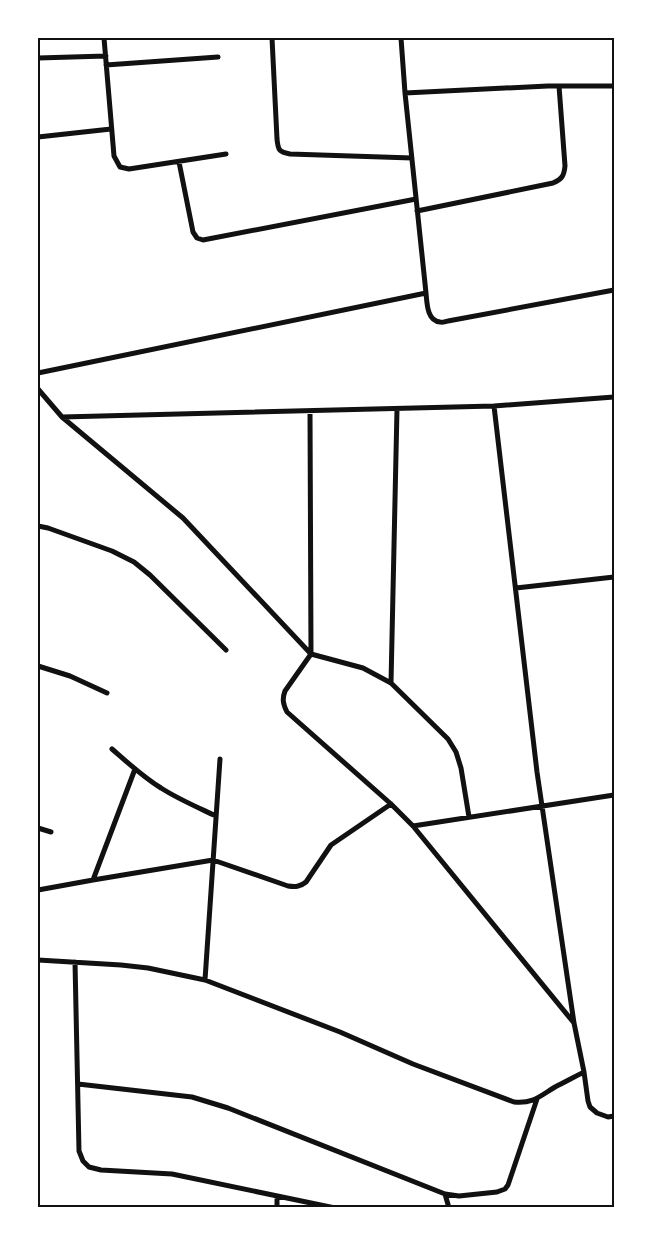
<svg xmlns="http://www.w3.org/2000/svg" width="652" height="1245" font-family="'DejaVu Sans',sans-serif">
<rect width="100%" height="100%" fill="#fff"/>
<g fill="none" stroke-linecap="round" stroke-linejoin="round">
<path stroke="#111" stroke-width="5" d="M104,38L114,156L120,167L129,169L226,154
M272,38L277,139C278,150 279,152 290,154L412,158
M401,38L405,93L426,293C427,303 427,321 440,322C443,323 446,321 448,321L614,290
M38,58L106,56
M106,65L218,57
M405,93L548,86H614
M38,137L111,129
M179,162L193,232L197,238L203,240L416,199
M417,211L553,183C562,179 564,176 565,166L559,86
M38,373L426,293
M38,389L62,417L494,406L614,397
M494,406L537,772L574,1023L584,1072L588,1101L590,1107L597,1113L608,1117L614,1116
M310,411L311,654L363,668L391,683L448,739L456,752L461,768L469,817
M62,417L183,518L311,654L285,691C282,699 283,704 287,712L391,804L413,826L574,1023
M38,526L48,528L112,551L134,562L150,575L226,650
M516,588L614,577
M38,666L70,676L107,693
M391,683L397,409
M112,749C128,763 143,777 161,788C178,799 197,807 216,816
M413,826L614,795
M38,828L51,832
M93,880L135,769
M38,890L93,880L213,860L288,886C295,887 300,887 306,882L331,845L391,804
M38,960L121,965L148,968L205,980L340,1032L413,1064L514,1102C533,1104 540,1096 555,1087C565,1082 574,1077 584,1072
M75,962L79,1151L83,1161L89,1167L101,1170L172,1174L335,1208
M205,980L220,759
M78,1084L192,1097L228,1108L445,1194L459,1196L497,1192L505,1189L508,1185L537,1099
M445,1194L449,1208
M277,1196V1208"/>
</g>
<rect width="652" height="1245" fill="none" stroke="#ffffff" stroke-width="78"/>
<rect x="39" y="39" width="574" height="1167" fill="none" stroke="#111" stroke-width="2"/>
</svg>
